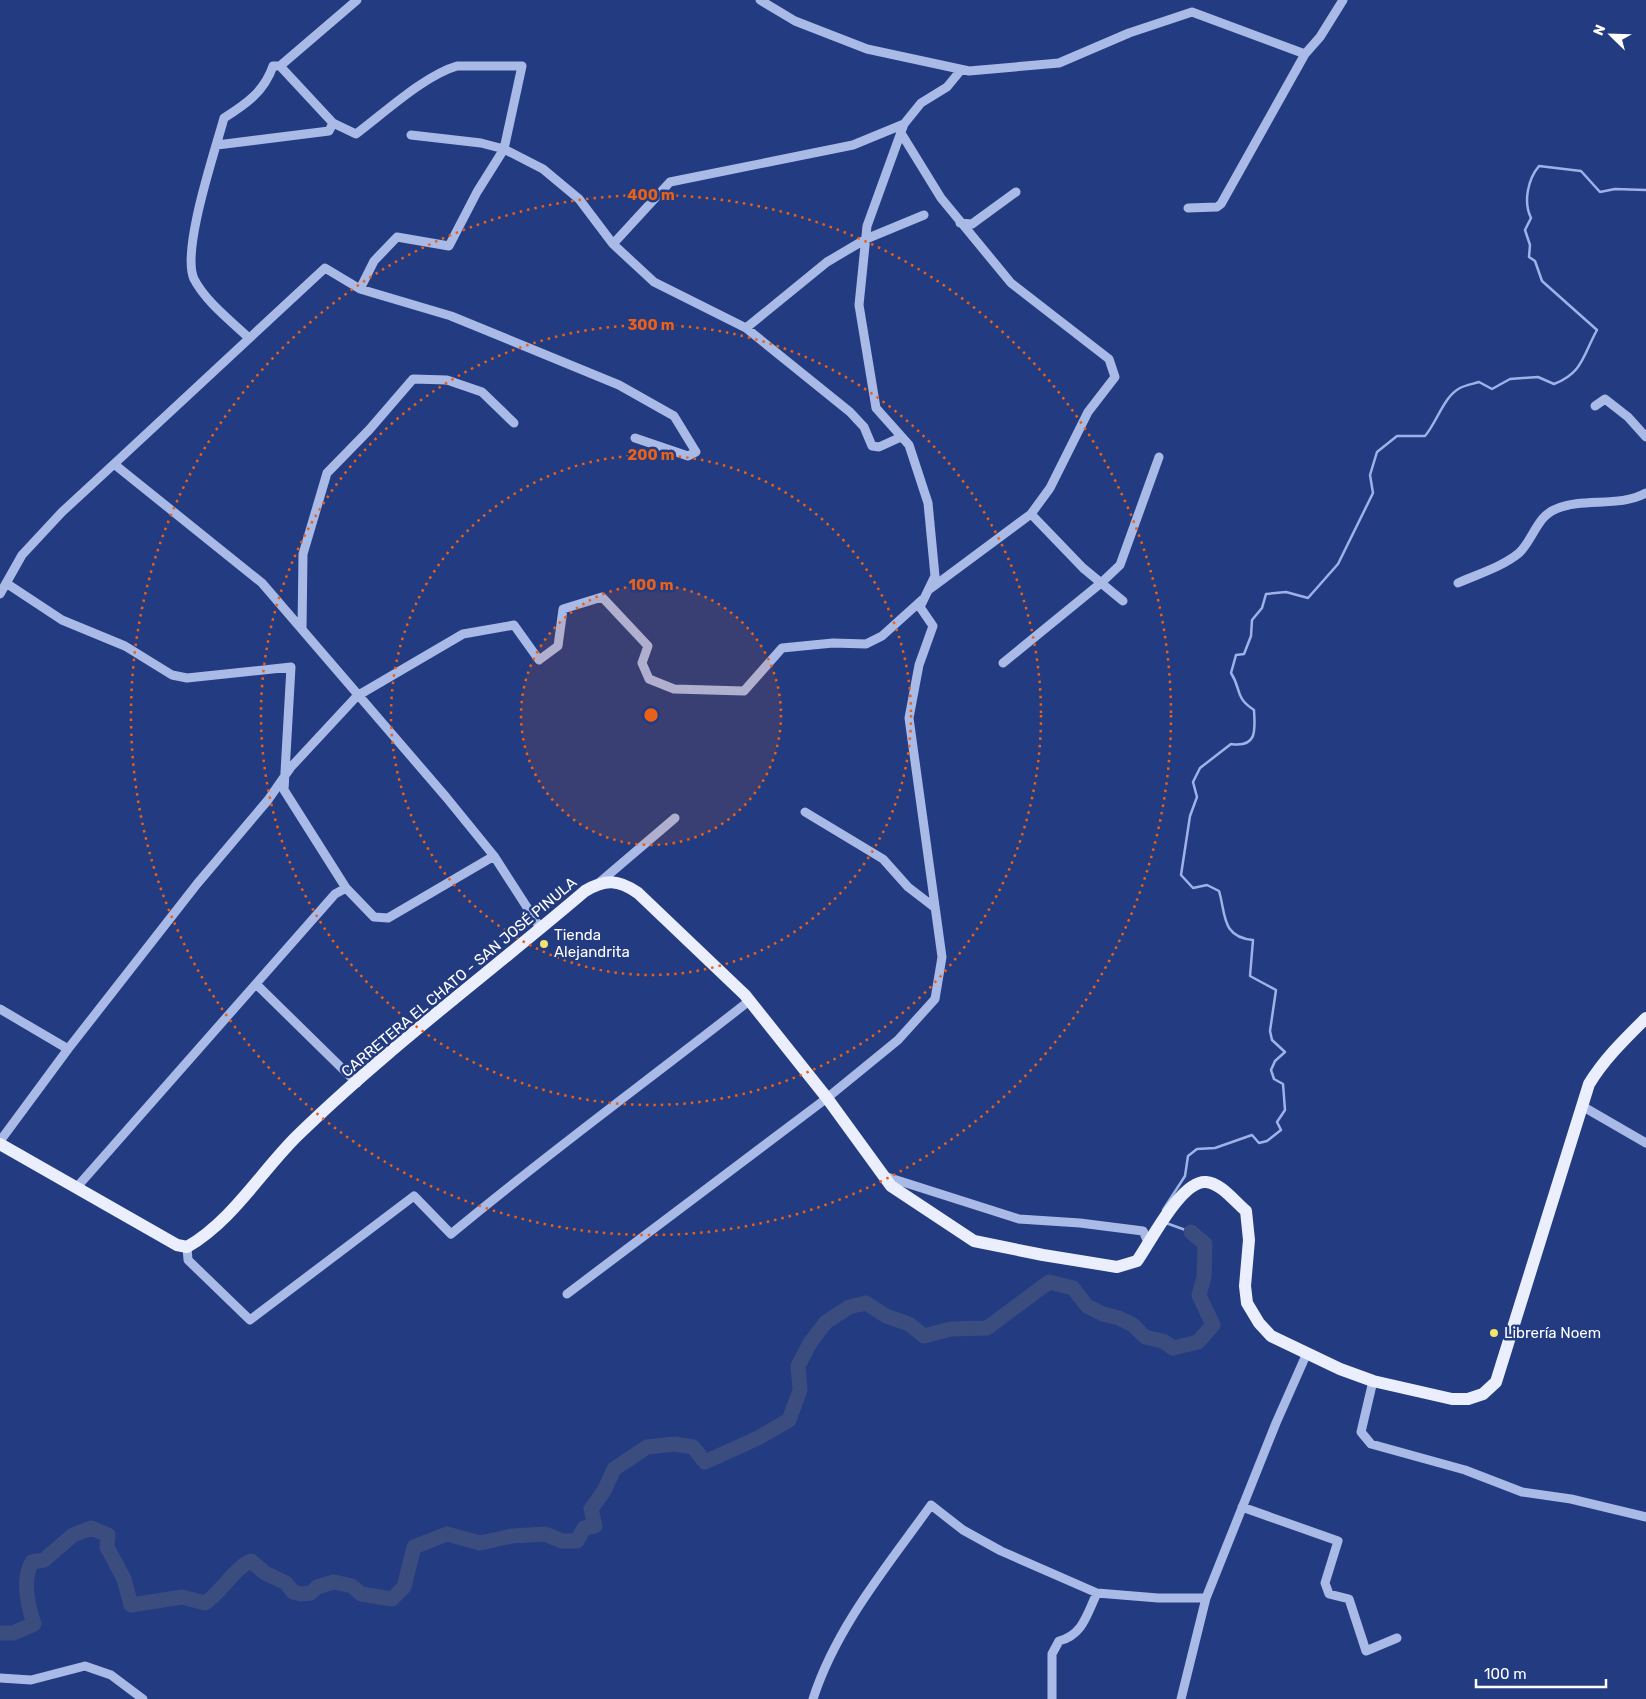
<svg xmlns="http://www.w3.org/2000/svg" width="1646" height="1699" font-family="Rubik,sans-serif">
<rect width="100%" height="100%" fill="#233b80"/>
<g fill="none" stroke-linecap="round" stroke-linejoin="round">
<path stroke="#9db3e8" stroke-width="2.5" d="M1163,1210L1185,1176L1188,1156L1197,1149L1215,1148L1252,1135L1259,1143L1267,1141L1281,1130L1277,1122L1285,1110L1283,1084L1274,1079L1271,1070L1275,1061L1285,1052L1272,1040L1270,1031L1276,990L1250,976L1253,940C1221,937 1226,914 1219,891L1207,885L1193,888L1181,875L1190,816L1197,797L1193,782L1200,768L1231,744C1258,748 1255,729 1254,710C1234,697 1242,690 1231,673L1236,655L1244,654L1251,636L1252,620L1262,608L1266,594L1286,592L1308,598L1338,564L1373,493L1370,475L1377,452L1397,436H1425C1437,422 1444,396 1460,388C1466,385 1473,384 1479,382L1492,389L1510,379L1538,377L1554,384C1583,373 1583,355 1597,330L1542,281L1535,261L1529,257L1530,245L1525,230L1531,218C1523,202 1528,179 1539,166L1581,171L1600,192L1615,189L1646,190
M1166,1223L1191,1232"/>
<path stroke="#3b4c7f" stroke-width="15" d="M0,1633H13L34,1624C28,1606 22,1579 32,1562L44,1560L73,1535L91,1528L108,1535L107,1547L124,1579L131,1605L182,1597L205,1603C220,1594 236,1566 251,1561L265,1573L286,1583L293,1592L301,1594L311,1593L317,1587L334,1582L352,1586L361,1594L392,1599L404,1587L414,1547L447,1534L480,1543L512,1536L545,1534L562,1541H577L584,1528L595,1526L591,1509L604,1491L614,1469L647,1447L675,1444L693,1447L705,1462L758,1438L789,1420L800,1390L798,1366L810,1343L826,1322L849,1307L866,1303L886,1316L909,1324L924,1336L951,1329L987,1328L1049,1282L1073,1288L1087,1306L1103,1314L1119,1318L1133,1325L1145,1337L1163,1341L1173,1348L1198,1342L1213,1325L1199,1295L1204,1277L1205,1244L1191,1232"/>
<path stroke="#a9bae7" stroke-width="9" d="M760,0L795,21L867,49L969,71L1059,63L1129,33L1192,12L1305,54L1320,37L1343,0
M901,133L941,198L1011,283L1109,359L1115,377L1088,412L1050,488L1031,514
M411,135L481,143L504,149L543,169L579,199L613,244L654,282L746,328L850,412L864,427L872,446L879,447L901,437
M217,145L329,131L333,123
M1188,208L1217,207L1221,204L1305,54
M960,223L972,224L1016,192
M613,244L670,182L853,145L904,124
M360,289L451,316L619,385L674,416L696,452L688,456L635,438
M746,328L827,262L866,239L924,215
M249,338C231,321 206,302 194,279C181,251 215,151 224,118C246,104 264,92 273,66H280L357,0
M1595,406L1605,399L1628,417L1646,437
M114,464L325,268L360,289L374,261L397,237L449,246L477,192L504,149L522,66H457C425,75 384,113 356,134L333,123L280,66
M6,583L62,620L125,646L172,675L187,678L291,667L284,790L346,888
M1458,583C1478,574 1502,567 1519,553C1533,540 1537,516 1556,509C1583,497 1619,508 1646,493
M930,589L1031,514L1083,568L1123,601
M0,594L22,555L62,512L114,464L262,583L446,797L494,856L541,929
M302,629L303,554L327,473L369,430L413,379L447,380L482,392L514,423
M1003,663L1101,583L1120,565L1159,457
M805,812L883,859L908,887L934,907
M600,882L675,818
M256,984L357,1083
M0,1009L68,1049
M1582,1106L1646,1143
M0,1141L68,1049L197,884L268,800L291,767L357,696L463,634L514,625L539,660L558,646L563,609L602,597L648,646L642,663L649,679L674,689L744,691L782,648L833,643L866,644L882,636L923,599
M884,1176L1019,1219L1080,1223L1143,1231L1149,1244
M77,1187L335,894L346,888L374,917L388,918L494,856
M187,1247L188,1260L250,1320L414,1196L451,1234C548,1153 650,1079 749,1001
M567,1294L827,1098L898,1040L935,999L942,957L909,718L919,665L933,626L920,607L935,576L928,503L909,445L876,408L859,305L867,226L904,124L921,103L947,87L961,70
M1373,1381L1361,1432L1371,1444L1465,1470L1522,1492L1571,1499L1646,1517
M1242,1507L1338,1541L1325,1583L1329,1594L1349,1599L1366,1651L1397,1638
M0,1678L31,1680L85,1666L111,1675L143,1699
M813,1699C836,1627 888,1565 931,1505L963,1530L1001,1551L1097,1593L1158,1598H1206
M1052,1699V1654L1059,1641C1083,1635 1087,1614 1097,1593
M1181,1699L1206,1598L1276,1423L1307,1353"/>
<path stroke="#ebeffd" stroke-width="12" d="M0,1144L177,1245L187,1247C232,1221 260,1173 296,1137C386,1049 489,973 585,891C605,879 618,879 638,893L745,995L827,1098L891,1186L974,1241L1043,1255L1117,1267L1137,1261C1150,1243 1181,1180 1206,1182C1221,1183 1235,1202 1246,1211L1249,1240L1245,1286L1247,1303L1259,1323L1271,1336L1340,1369L1373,1381L1452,1399H1468L1483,1394L1496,1382L1589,1084C1605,1058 1625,1039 1646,1018"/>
</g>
<circle cx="651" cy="715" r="130" fill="#e96118" fill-opacity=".12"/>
<g fill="none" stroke="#e96118" stroke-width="2.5" stroke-dasharray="2.5 5">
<circle cx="651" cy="715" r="130"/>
<circle cx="651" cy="715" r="260"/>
<circle cx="651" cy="715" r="390"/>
<circle cx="651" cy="715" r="520"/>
</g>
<g fill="#f2e36c" stroke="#233b80" stroke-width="2">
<circle cx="544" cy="944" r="5"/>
<circle cx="1494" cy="1333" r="5"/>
</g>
<g text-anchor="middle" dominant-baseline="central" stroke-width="5" stroke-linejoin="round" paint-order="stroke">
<g font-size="15" fill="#fff" stroke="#233b80" text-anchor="start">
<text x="554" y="935">Tienda<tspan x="554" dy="17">Alejandrita</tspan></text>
<text x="1504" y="1333">Librería Noem</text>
</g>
<g font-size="15" fill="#fff" stroke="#233b80">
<text transform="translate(459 977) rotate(-40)">CARRETERA EL CHATO - SAN JOSÉ PINULA</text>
</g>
</g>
<circle cx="651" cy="715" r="8" fill="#e96118" stroke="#233b80" stroke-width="2.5"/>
<g font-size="15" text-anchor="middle" font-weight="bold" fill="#e96118" stroke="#233b80" stroke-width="5" stroke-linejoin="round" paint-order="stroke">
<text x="651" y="200">400 m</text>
<text x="651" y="330">300 m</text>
<text x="651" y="460">200 m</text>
<text x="651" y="590">100 m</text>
</g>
<g transform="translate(1611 35) rotate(293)" stroke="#233b80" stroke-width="4" paint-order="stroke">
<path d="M0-4L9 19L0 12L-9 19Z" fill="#ffffff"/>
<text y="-8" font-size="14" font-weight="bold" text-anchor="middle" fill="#ffffff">N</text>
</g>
<path d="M1476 1679v8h130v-8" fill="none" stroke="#ffffff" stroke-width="2.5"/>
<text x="1484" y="1679" font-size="15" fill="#ffffff" stroke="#233b80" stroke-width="4" paint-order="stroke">100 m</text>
</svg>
